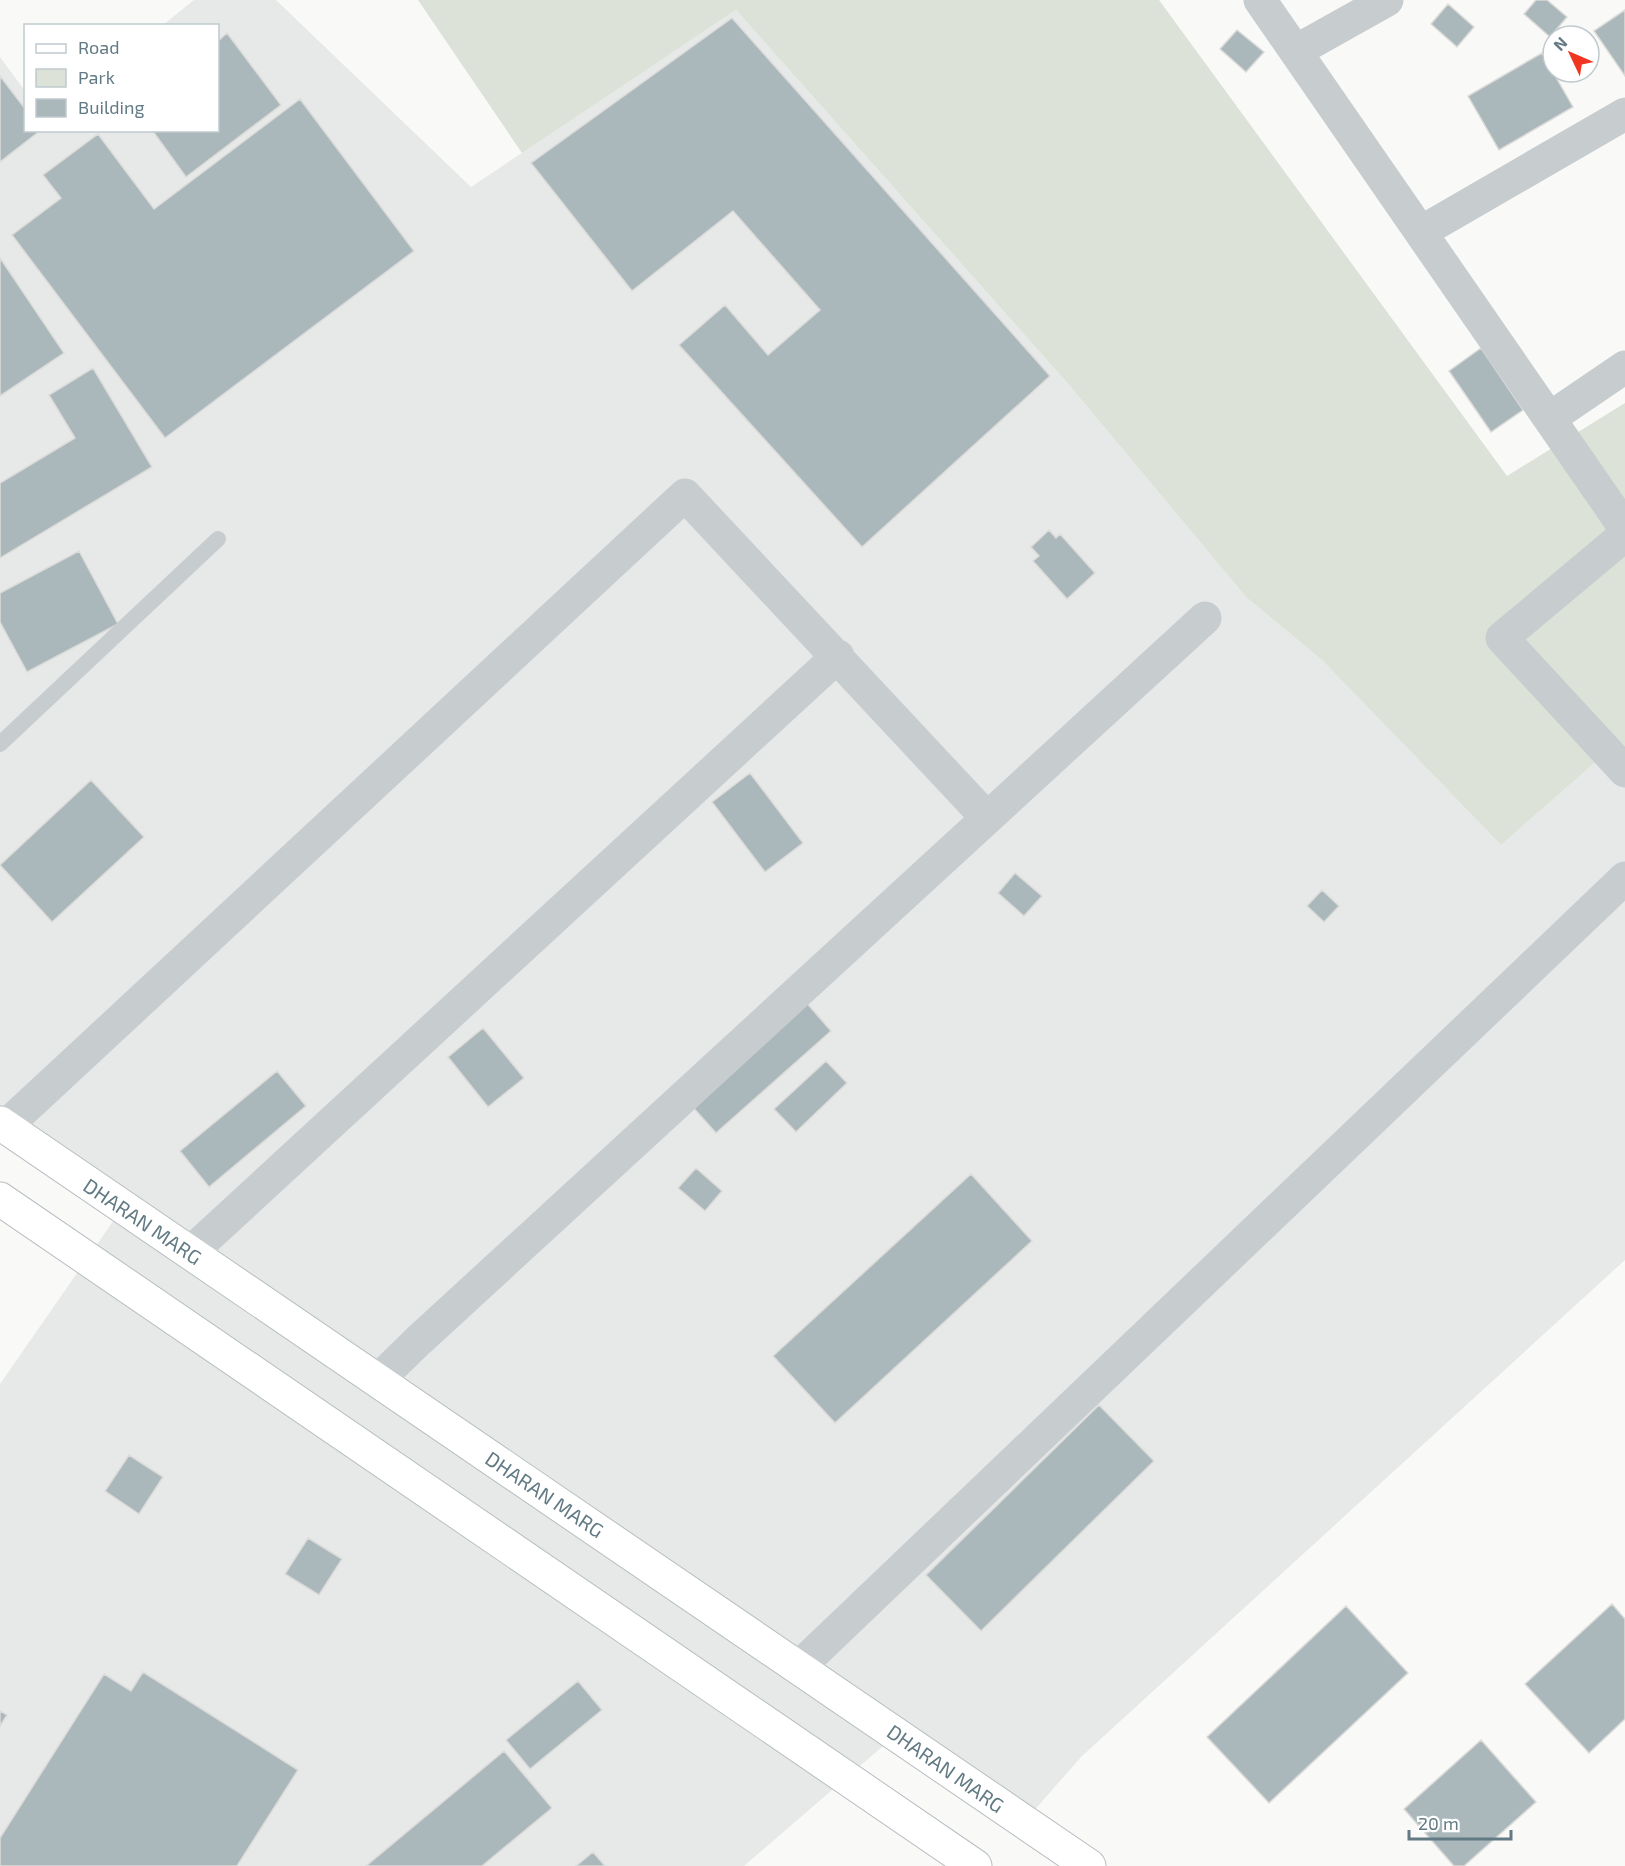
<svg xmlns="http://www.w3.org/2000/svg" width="1625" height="1866" font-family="'Exo 2',sans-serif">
<rect width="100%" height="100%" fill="#f9f9f7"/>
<path fill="#e7e9e8" d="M194,0H276L471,187L736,10L1070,386L1247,598L1322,660L1501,845L1607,752L1625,771V1260L1082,1756L1023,1823L897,1734L744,1866H0V1384L123,1207L0,1123V57L25,91L26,130H218V26L163,25Z"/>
<path fill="#dce2d7" d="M418,0H1159L1507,476L1625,403V771L1607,752L1501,845L1322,660L1247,598L1070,386L736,10L522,153Z"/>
<path fill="#aab7bb" stroke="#dbdbd9" stroke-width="1.5" d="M1536,0H1547L1567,17L1550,37L1524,14Z
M1448,4L1474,27L1457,47L1431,24Z
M1625,10V76L1594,31Z
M732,18L1050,376L862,547L679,345L725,305L768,355L820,310L733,211L632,291L531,163Z
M1237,30L1264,52L1246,72L1220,49Z
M227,33L281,105L186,177L152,130H218V41Z
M1542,53L1573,107L1499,150L1468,96Z
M0,76L26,110V130H41L0,162Z
M300,99L414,251L165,438L12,235L61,198L43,175L98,134L154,209Z
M0,258L64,353L0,396Z
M1481,348L1523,410L1491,432L1449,371Z
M93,368L152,467L0,558V483L75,438L49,395Z
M1049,530L1056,538L1060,534L1095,573L1067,599L1033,561L1039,556L1031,547Z
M79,551L118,624L27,672L0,622V593Z
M750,773L803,843L765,872L712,802Z
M91,780L144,837L52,922L0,865Z
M1015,873L1042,896L1024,916L998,893Z
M1322,890L1339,906L1324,922L1307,906Z
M805,1001L831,1031L716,1133L690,1104Z
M483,1028L524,1078L488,1107L448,1057Z
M826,1061L847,1083L796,1132L774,1109Z
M277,1071L306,1106L209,1187L180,1151Z
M696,1168L722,1191L705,1211L678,1188Z
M971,1174L1032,1241L835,1423L773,1356Z
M1099,1405L1154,1461L981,1631L926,1575Z
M129,1455L163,1477L139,1514L105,1491Z
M308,1538L342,1559L319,1595L285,1574Z
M1612,1604L1625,1619V1719L1589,1753L1525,1684Z
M1346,1606L1408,1673L1269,1803L1207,1737Z
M143,1672L298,1770L237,1866H0V1838L104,1674L131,1691Z
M578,1681L602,1710L530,1769L506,1740Z
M0,1711L7,1715L0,1726Z
M1481,1740L1536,1802L1464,1866H1454L1404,1809Z
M504,1751L552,1808L482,1866H366Z
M593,1852L605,1866H576Z"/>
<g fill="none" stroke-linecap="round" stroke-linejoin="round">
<defs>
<path id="primary" d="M0,1123L1089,1866
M0,1199L975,1866"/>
</defs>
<use href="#primary" stroke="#b7bec1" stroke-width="35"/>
<path stroke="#c7cccf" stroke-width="16" d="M0,744L218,539"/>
<path stroke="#c7cccf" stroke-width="33" d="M1260,0L1625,528
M1296,51L1387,0
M1421,232L1625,114
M1550,418L1625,367
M1625,535L1502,638L1625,771
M5,1127L685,495L987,818
M190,1253L838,656
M378,1380L418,1341L1205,618
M799,1667L1625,878"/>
<use href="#primary" stroke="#fff" stroke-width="33"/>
</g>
<g text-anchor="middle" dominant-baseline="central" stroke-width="6" stroke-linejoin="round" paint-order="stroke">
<g font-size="20" fill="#627a84" stroke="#fff">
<text transform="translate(143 1221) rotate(34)">DHARAN MARG</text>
<text transform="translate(545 1494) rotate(34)">DHARAN MARG</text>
<text transform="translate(946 1768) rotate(35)">DHARAN MARG</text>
</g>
</g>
<rect x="24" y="24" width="195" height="108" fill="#ffffff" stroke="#c0cace" stroke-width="1.5"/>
<rect x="36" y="44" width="30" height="9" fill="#ffffff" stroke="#c0cace" stroke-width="1.5"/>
<text x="78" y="54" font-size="18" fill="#627a84">Road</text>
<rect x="36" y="69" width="30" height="18" fill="#dce2d7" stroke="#c0cace" stroke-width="1.5"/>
<text x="78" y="84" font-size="18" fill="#627a84">Park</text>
<rect x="36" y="99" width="30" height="18" fill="#aab7bb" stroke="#c0cace" stroke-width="1.5"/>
<text x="78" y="114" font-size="18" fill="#627a84">Building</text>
<g transform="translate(1571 54) rotate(314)"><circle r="28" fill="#ffffff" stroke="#c0cace" stroke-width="1.5"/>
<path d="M0-4.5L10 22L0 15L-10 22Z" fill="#f03520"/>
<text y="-9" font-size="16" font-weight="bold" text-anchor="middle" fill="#627a84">N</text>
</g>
<path d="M1409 1830v9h102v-9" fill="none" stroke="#627a84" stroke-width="3"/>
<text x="1418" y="1830" font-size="18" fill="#627a84" stroke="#ffffff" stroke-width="4.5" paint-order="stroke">20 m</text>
</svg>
